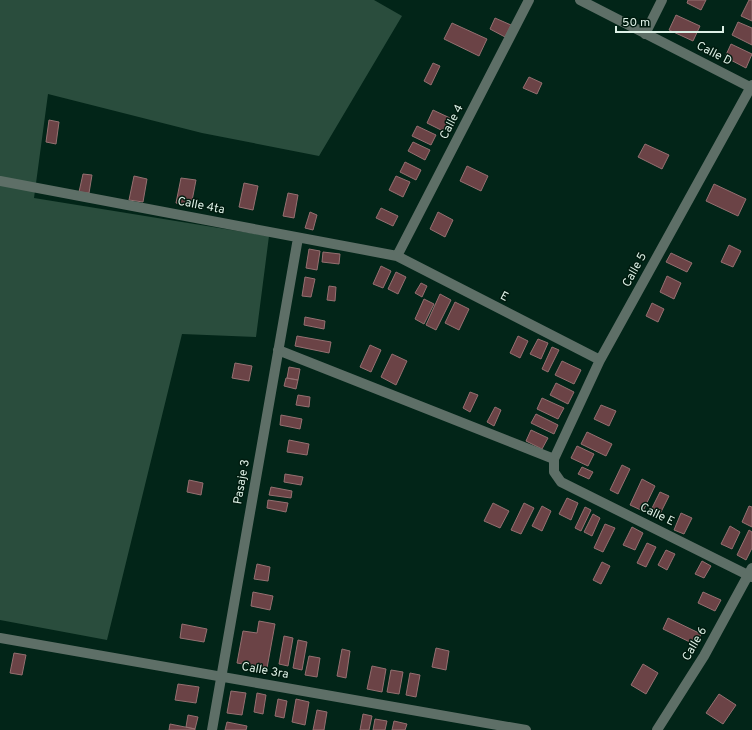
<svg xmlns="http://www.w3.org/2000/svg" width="752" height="730" font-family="Overpass,sans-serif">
<rect width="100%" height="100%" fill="#022518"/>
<path fill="#2a4d3d" d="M0,0H374L402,16L319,156L202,133L48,94L34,198L269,236L256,337L182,334L107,640L0,620Z"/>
<path fill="#6b4346" stroke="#957071" d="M688,0H706L701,10L687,3Z
M749,0H752V21L741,16Z
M676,15L700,26L693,41L669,30Z
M495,18L511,25L505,37L490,29Z
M738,22L752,28V45L732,35Z
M452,23L487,39L479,56L444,39Z
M731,44L752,54L746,68L725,57Z
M433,63L440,66L431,85L424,81Z
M529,77L542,83L537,94L523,88Z
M433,110L450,118L443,131L427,123Z
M49,120L59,122L56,144L46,142Z
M417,126L436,135L431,145L412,136Z
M413,142L430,150L425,160L408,151Z
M645,144L669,155L662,169L638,157Z
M405,162L421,170L416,180L400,172Z
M467,166L488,176L481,191L460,181Z
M83,174L92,175L89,193L79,192Z
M134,176L147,179L143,202L129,200Z
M396,176L410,182L403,197L389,190Z
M181,178L196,180L191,206L176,203Z
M244,183L258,186L253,210L239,207Z
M714,184L746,199L738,216L706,201Z
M288,193L298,195L294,218L283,216Z
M381,208L398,216L393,226L376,218Z
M310,212L317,215L313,230L305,228Z
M438,212L453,220L445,237L430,229Z
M729,245L741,251L733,267L721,262Z
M309,249L320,251L317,270L306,268Z
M323,252L340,254L339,264L322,262Z
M671,253L692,263L687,272L666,262Z
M381,266L391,271L383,288L373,284Z
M396,272L406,277L398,294L388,289Z
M667,276L681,283L674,299L660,292Z
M305,277L315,279L311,297L302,296Z
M421,283L427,286L422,297L415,293Z
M329,286L336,287L335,301L327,300Z
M440,294L451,300L436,330L426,325Z
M424,299L434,304L424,324L415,319Z
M455,302L469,309L459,330L445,323Z
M652,303L664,309L658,322L646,316Z
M305,317L325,321L324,329L304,325Z
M297,336L331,342L329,353L295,346Z
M518,336L528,341L520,358L510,353Z
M538,339L548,343L541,359L530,354Z
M370,345L381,350L371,372L360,367Z
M552,347L559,350L548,372L542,369Z
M392,354L407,361L396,385L381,377Z
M562,361L581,370L574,384L555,375Z
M235,363L252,366L249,381L232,378Z
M289,367L300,369L298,380L287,378Z
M286,378L298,380L296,389L284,386Z
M556,383L574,392L568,404L550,395Z
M470,392L478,395L470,412L463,408Z
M298,395L310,397L309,407L296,405Z
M542,398L564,408L558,419L537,409Z
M601,405L616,411L609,426L594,419Z
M495,407L501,410L494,426L487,422Z
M536,414L558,425L554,434L531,423Z
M281,415L302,419L300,429L280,425Z
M531,430L548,438L542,449L526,441Z
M587,432L612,444L606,456L581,444Z
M289,440L309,444L307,455L287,452Z
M577,446L594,454L588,466L571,458Z
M622,465L630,469L618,494L610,490Z
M582,467L593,472L589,479L578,474Z
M285,474L303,477L301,485L284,482Z
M642,479L655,486L643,511L630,505Z
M189,480L203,483L201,495L187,492Z
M271,487L292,491L291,498L269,495Z
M660,492L669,496L658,518L649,514Z
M567,498L578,503L571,520L559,514Z
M268,500L288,503L286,512L267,508Z
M493,503L509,511L500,528L484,521Z
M524,503L534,508L521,534L511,530Z
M542,506L551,511L542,531L532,526Z
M749,506L752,507V527L742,522Z
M585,507L591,510L581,531L575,528Z
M681,513L692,518L684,534L674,530Z
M593,514L600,518L592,536L584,532Z
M605,524L615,528L603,552L594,548Z
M730,526L740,532L732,549L721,544Z
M632,527L643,533L635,550L623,545Z
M749,530L752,532V548L746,560L737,555Z
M647,543L656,547L646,567L637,563Z
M666,550L675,554L667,570L658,565Z
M702,561L711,566L704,578L695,574Z
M602,562L610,566L601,584L593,580Z
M257,564L270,567L268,581L254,579Z
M253,592L273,596L270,610L251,606Z
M703,592L721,600L715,611L698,603Z
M668,618L701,634L696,645L663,629Z
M259,621L275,624L267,668L237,663L243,631L257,633Z
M182,624L207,629L204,642L180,638Z
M284,636L293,638L288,666L279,664Z
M298,640L307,642L302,670L293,668Z
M436,648L449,651L446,670L432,667Z
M342,649L350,651L346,678L337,676Z
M14,653L26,655L22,675L10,673Z
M309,656L320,658L317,677L305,675Z
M643,664L658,673L646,694L631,685Z
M372,666L386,669L382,692L367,689Z
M391,670L403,672L399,694L387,692Z
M410,673L420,675L416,697L406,695Z
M178,684L199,687L196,703L175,700Z
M231,691L246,693L242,715L227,713Z
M257,693L266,695L263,714L254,712Z
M719,694L736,705L723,724L706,713Z
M278,699L287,701L284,718L275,716Z
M296,699L309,702L305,725L292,722Z
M317,710L327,712L324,730H313Z
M363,714L372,716L369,730H360Z
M188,715L198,717L195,729L186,727Z
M375,719L387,721L385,730H373Z
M394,721L407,724L405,730H392Z
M227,722L247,726L246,730H225Z
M170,724L195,729V730H169Z"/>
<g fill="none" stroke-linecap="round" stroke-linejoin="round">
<path stroke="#5e6f67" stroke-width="10" d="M580,0L752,88
M645,34L662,0
M752,85L600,360L554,459V472L561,482L752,577
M0,181L397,256L600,360
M397,256L529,0
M278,350L554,459
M0,638L526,730
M212,730L298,238
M657,730L704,656L752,568"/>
</g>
<g text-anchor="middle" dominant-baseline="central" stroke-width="3" stroke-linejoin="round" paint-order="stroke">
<g font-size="12" fill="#ddf0e6" stroke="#001b0f">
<text transform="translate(714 54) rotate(27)">Calle D</text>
<text transform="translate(452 122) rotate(-63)">Calle 4</text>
<text transform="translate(201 206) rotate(11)">Calle 4ta</text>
<text transform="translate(635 270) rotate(-61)">Calle 5</text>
<text transform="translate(504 297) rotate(27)">E</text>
<text transform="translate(242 482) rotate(-80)">Pasaje 3</text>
<text transform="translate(657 515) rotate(26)">Calle E</text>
<text transform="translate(695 644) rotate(-60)">Calle 6</text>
<text transform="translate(265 671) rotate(10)">Calle 3ra</text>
</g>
</g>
<path d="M616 26v6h107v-6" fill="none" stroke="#ddf0e6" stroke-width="2"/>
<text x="622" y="26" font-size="12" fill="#ddf0e6" stroke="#001b0f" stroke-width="3" paint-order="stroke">50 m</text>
</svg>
